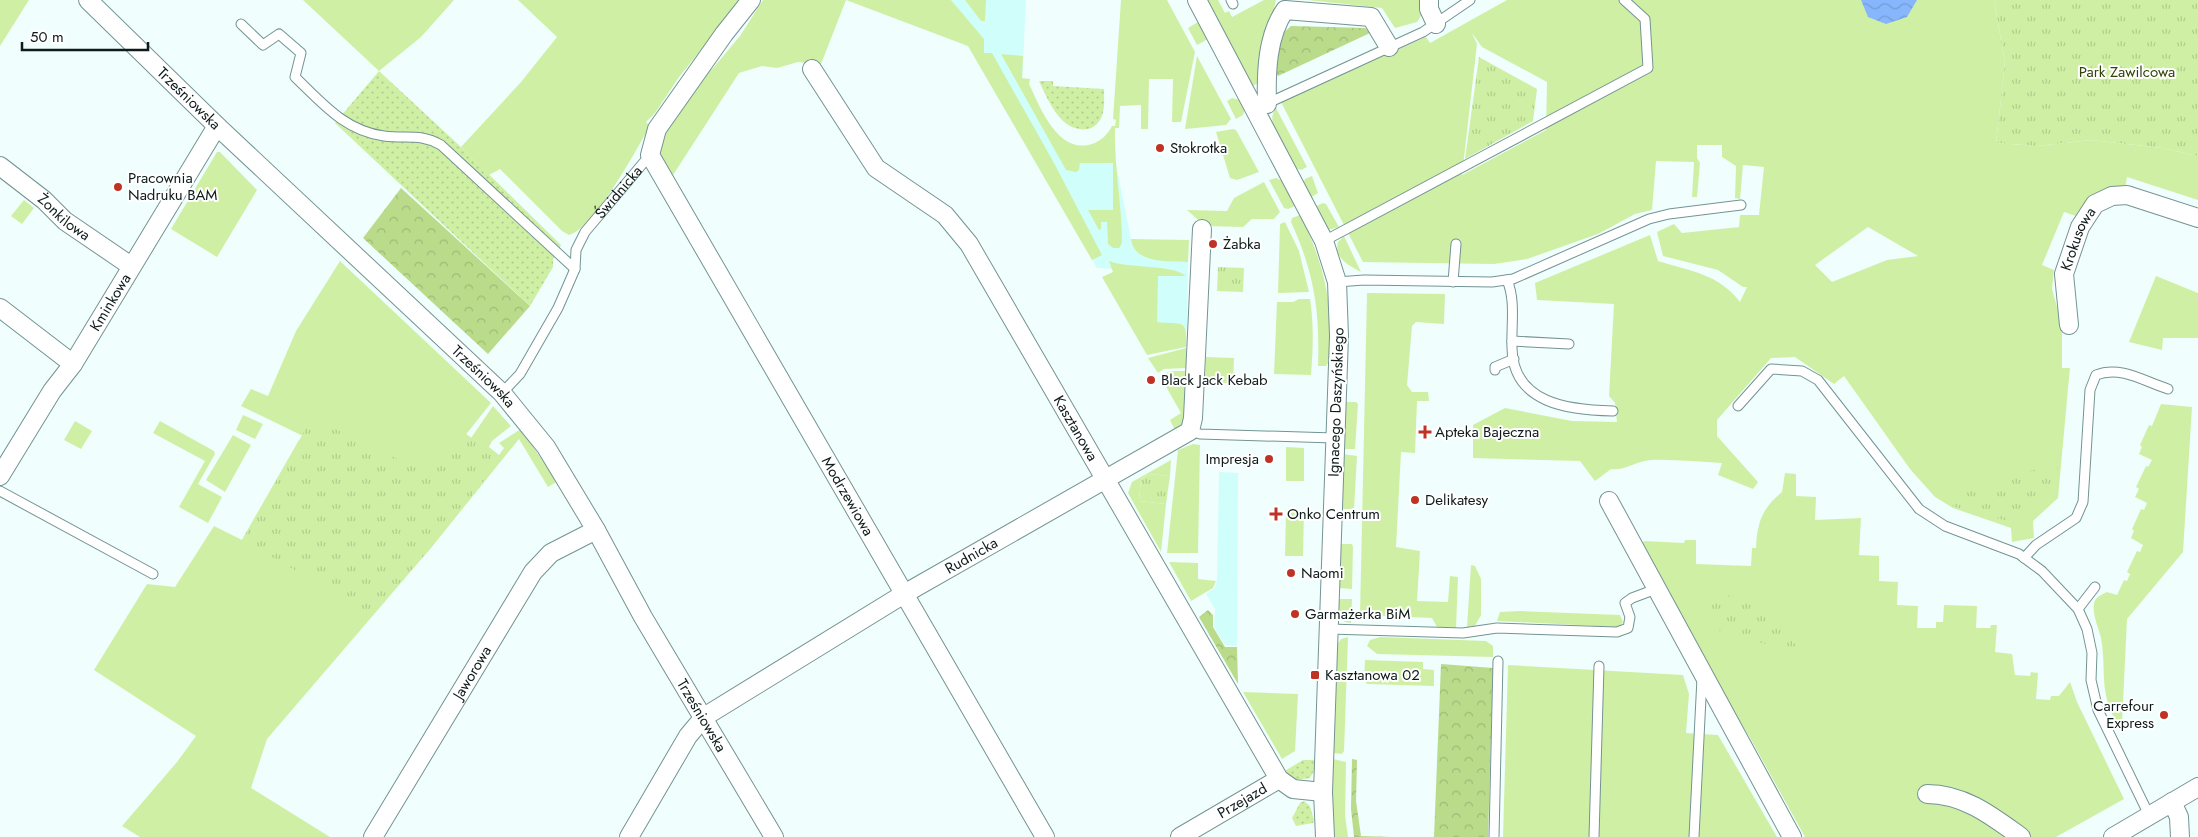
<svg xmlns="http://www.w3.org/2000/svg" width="2198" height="837" font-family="Jost,sans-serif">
<defs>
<pattern id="forest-crowns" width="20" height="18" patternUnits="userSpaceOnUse" patternTransform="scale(1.25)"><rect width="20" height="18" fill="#b9db8a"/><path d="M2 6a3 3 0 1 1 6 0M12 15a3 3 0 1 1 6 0" fill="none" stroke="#9ebb76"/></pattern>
<pattern id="park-tufts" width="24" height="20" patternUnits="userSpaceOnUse" patternTransform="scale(1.25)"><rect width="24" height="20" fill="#cff0a4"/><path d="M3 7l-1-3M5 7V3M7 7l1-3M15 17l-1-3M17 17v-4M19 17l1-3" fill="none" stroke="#b1cd8d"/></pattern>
<pattern id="garden-dots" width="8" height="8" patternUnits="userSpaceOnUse" patternTransform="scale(1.25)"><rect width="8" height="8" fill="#cff0a4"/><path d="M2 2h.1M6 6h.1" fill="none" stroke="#b1cd8d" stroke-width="1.8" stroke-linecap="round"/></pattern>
<pattern id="water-waves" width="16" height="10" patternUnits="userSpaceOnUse" patternTransform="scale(1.25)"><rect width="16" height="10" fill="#87b6fc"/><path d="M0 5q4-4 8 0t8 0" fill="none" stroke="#739cd7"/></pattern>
</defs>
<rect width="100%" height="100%" fill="#f0fefd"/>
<path fill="#d0fefb" d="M951,0H1026L1022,85L1063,156L1115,159L1132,244L1147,258L1188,262L1187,330L1158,329L1129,270L1097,268L968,46H965L960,13Z
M1219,472L1238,473L1237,646L1225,645L1214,627L1215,609L1206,594L1215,588L1217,579Z"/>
<path fill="#cff0a4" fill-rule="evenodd" d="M0,0H29L0,46Z
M303,0H454L421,37L379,71Z
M518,0H741L679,77L655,113L646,122L650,126C636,150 594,229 569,235L562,231L500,169L489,175L461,147L521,82L557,37Z
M763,0H951L984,39V53H992L1054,163L1102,255L1092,260L968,46L846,0L821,64L798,62L777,68L762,66L739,73L673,175L659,161L661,137L695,85L714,67L740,36Z
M965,0H986L985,21H981Z
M1121,0H1167L1195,52L1181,122H1172L1173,79H1149L1148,129H1141V105L1120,106L1119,128H1115C1114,167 1122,204 1122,243L1119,248H1113L1108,244L1107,222H1101V229L1099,230L1088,210H1113V163H1080L1079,170L1076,172L1066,170L1001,54L1023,56L1022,78L1030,79L1029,84C1040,107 1058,155 1092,144C1101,141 1108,134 1112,126H1115L1116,120L1113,119Z
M1205,0H1218L1225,13L1229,11L1232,17L1264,0H1276L1258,83L1251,87Z
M1307,0H1431L1417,22L1395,28L1382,8Z
M1507,0H1994L2005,63L1996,143L2037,146L2091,140L2162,148L2198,156V200L2127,177L2125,190C2106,196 2084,196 2076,216L2064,212L2042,265L2054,270L2052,289L2062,325V368H2070L2069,378L2058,498L2033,521L2034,538L2012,542L2011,528L1953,508L1935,497L1910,469L1844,376L1834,384L1795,357L1771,358L1717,420V436L1758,482L1753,489L1718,475L1722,463C1698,462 1674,459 1651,460C1636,461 1625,471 1611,469L1595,481L1580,461L1473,458V425L1505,408L1572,421L1617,422L1615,403L1609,396L1614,304L1537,300L1535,283L1650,235L1658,261C1690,271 1719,274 1740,302L1747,287H1743L1718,270L1663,256L1657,232L1674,224L1682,233L1739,227L1740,215H1759L1764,167L1743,165L1740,199L1735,198L1736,166L1722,157V145H1697V158L1700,163L1697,197H1692L1694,162L1656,161L1652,210L1635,214L1598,234L1527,259L1494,264L1363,262L1281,102L1426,37L1430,43ZM1472,33L1482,47L1547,82L1546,130L1462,175L1477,44ZM1868,227L1918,256L1887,260L1832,282L1815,265Z
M1198,22L1208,39L1197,45L1188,28Z
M1197,56L1231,119L1226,125L1185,129Z
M1232,98L1240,100L1245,109L1243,115L1236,119L1227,101Z
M1276,108L1307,167L1301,170L1295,168C1287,153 1263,124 1276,108Z
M1233,129L1236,130L1259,172L1237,180L1230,178L1216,132Z
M217,152H220L257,190L217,257L171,229Z
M1312,176L1318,193L1310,198L1303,184L1305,179Z
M1276,178L1283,181L1295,206L1288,209L1284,208L1269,180Z
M1264,182L1280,212L1274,219H1252L1243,227L1205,226L1187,210L1227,211L1234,198Z
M24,200L34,208L22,224L11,216Z
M1323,203L1326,204L1339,227L1328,230L1314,207Z
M1300,215C1320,254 1332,296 1330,340C1330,349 1332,359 1326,366H1318C1320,311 1314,272 1291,222L1292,218Z
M1285,222L1299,251L1309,292L1278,293L1280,224Z
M1344,236L1361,272C1349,266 1333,257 1338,242Z
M1131,239L1189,240L1188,262C1169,261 1134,264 1131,239Z
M340,261L491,403L429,481L404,485L241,406L251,389L268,396L296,331Z
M1109,261C1129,269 1172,264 1186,276H1158L1157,322C1181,325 1188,317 1186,347L1147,355L1102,277L1113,272Z
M2156,276L2198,293V338H2163L2162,350L2129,342Z
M1367,293L1445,294L1444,324L1416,322L1412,326L1407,385L1412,392H1428L1429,401H1417L1415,453L1401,452L1396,547L1420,551L1417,601L1448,602L1450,576L1458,577L1456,628L1437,627L1432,618L1360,615Z
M1299,299H1310C1314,324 1313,350 1311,375L1274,374L1277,302H1293Z
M1186,348V368L1164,369L1158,373L1148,358Z
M1206,357L1234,358L1233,383H1209L1205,379Z
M1171,371H1185L1184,421L1176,432L1170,420L1181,413L1160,376Z
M1345,402H1356L1358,404L1355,449H1343Z
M2161,404L2192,407L2183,552L2127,619L2122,723L2118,724C2098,693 2107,671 2101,638C2099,629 2092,614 2094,604C2095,597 2101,595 2107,592L2117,595L2124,580L2127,581L2130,574L2127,572L2137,551L2140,552L2143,545L2131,538L2134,531L2132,529L2141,509L2144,510L2147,503L2135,497L2139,489L2136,487L2146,466L2148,467L2152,460L2139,454L2142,447L2140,445L2149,425L2152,426Z
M493,406L511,426L492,441L489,447L499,455L504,448L499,443L521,429L555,479V483L548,487L519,439L430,549L267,739L251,788L330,837H140L122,826L177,762L196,736L94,670L147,584L175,587L214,526L242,540L299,440L325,571L471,438Z
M243,415L263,424L255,439L236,430Z
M75,421L92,431L81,449L64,440Z
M160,421L214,451L215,454L198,484L222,497L208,523L179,507L205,461L153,433Z
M233,435L251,445L225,492L206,480Z
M1193,444L1200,445L1198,553H1167L1178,450Z
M1286,447L1304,448V481H1286Z
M1343,454L1357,456L1354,509H1341Z
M1171,460L1170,476L1149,474L1141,479L1139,501L1166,504L1161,552L1128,493L1132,482Z
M1785,473L1796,474V496L1816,497L1815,520L1861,518L1859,555L1879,556V581L1898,582L1897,605L1918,606L1917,628H1936V622H1943L1944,605L1977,606L1976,628H1990L1991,625H1997L1995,652L2012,654L2015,675L2030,676L2031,672L2038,673L2036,699L2050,700L2051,696H2059L2070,682L2077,702L2124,799L2056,837H1805L1749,736L1706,668L1638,544L1645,541L1684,543L1685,540H1696V564L1751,566L1752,548H1756C1757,523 1762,508 1782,492Z
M1286,510H1304L1303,556H1285Z
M1340,544H1352L1353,547L1352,589L1339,588Z
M1169,562L1198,563V579L1216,581L1213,588L1191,601Z
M1471,565L1475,566L1481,579V615L1475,626L1467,627Z
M1338,599H1352L1351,623L1345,622L1339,617Z
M1520,611L1620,615L1623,622L1620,626L1616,627L1497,621L1500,612Z
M1348,637L1344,751L1342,754L1333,753L1337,645L1341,639Z
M1380,637L1486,641L1493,646V657L1377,654L1367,646L1370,640Z
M1365,660L1423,662V669L1434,670V686L1367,684L1364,680Z
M1508,665L1683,675L1689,694L1686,733L1718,735L1777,837H1503Z
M1243,692L1298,694L1295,751L1282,759Z
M1333,759L1346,762L1345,815L1348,837H1335L1332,803Z"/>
<path fill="url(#forest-crowns)" d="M1291,26L1365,28L1370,33L1278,76L1274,68L1281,35Z
M401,188L530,306L488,354L363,238Z
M1208,610L1213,615V627L1225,647H1237L1238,684L1199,617Z
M1441,664L1493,668L1488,837H1434Z
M1352,759L1357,760L1356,801L1361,836L1392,837H1354L1351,809Z"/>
<path fill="url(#park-tufts)" d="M1994,0H2198V156L2162,148L2091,140L2037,146L1996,143L2005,63Z
M1479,57L1537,89L1533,121L1465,159Z
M1218,267L1244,268L1243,292L1217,291Z
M312,418L429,474L464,432L500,461L430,549L372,614L242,540Z
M2058,462L2055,494L2029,514L2008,521L1955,507L1946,502L1951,486L1973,490Z
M1149,474L1170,476L1166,504L1139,501L1141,479Z
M1719,593L1753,601L1799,648L1746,641L1718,630L1704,613Z"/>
<path fill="url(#garden-dots)" d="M379,71L461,147L561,245L553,260V267L530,306L335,123Z
M1039,81H1053V86L1104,89C1104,97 1105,108 1102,116C1095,134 1075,132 1063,121C1052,110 1045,94 1039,81Z
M1303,760H1316L1315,769L1310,778L1297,780L1283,772Z
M1304,801L1310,806L1314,820L1313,823L1296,826L1292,818L1300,803Z"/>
<path fill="url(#water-waves)" d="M1861,0H1917L1907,17L1886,24L1868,17Z"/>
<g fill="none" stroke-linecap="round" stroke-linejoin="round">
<defs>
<g id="service">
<path d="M1231,0L1233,4"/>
<path d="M241,24L263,45L279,34L301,53L295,77C322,103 345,131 384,136C407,139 420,133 441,145L575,269"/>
<path d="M1266,104L1423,32L1470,0"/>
<path d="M1324,241L1648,68L1645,19L1624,0"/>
<path d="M1507,280C1516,301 1511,325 1512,348C1513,404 1569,410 1613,411"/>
<path d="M1337,282L1364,280L1492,282L1513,279L1649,219L1669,214L1741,205"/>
<path d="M1453,282L1456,244"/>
<path d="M1512,341L1569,344"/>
<path d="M1495,370V367L1514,359"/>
<path id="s1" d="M502,393L520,374L558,308L575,269L576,250L585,232L650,155"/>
<path d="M1738,406L1771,369L1802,371L1818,380L1919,509L1945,526L2019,554L2042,571L2078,609L2087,629L2092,653L2091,680L2098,710L2149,815"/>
<path d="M1190,431L1200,434L1334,438"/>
<path d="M0,491L153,574"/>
<path d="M2024,558L2036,545L2076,518L2083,502L2090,390L2096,375C2121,365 2145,382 2168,389"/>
<path d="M2078,609L2095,587"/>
<path d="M1329,629L1463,633L1497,628L1617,632L1628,628L1630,617L1625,603L1632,598L1656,589"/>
<path d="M1494,837L1498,661"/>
<path d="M1594,837L1599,666"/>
<path d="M1694,837L1702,678"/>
</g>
<g id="minor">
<path id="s2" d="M88,0L217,126L502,393L546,447L596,530L643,617L774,837"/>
<path id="s3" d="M751,0L724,34L657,129L650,155L1045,837"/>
<path d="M1197,0L1324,241L1337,282L1339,336L1323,792L1325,837"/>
<path d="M1429,0V9L1436,24"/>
<path id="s4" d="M812,69L876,168L945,215L969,244L1279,779L1293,789L1323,792"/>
<path d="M1267,104C1266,72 1267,36 1285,10L1371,17L1389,47"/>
<path id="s5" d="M0,166L44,200L65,221L131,266"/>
<path d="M0,308L73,364"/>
<path id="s6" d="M2069,325L2064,274L2080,227L2095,204L2112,196L2127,195L2198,218"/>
<path id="s7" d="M0,476L52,391L73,364L217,126"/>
<path d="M1609,501L1792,837"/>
<path d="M1927,794C1964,794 1992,816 2021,837"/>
<path d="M2172,802L2179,817L2180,837"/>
<path id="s8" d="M373,837L533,572L551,553L596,530"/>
<path id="s9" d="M629,837L688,736L704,717L904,594L1190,431L1193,418L1202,229"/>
<path id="s10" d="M1180,837L1279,779"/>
<path d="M2113,837L2198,787"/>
</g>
</defs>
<use href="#service" stroke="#739493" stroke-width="11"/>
<use href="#minor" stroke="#739493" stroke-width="20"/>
<use href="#service" stroke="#fff" stroke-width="9"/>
<use href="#minor" stroke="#fff" stroke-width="18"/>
</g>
<g fill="#bf3226" stroke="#fff" stroke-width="2">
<circle cx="1160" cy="148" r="5"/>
<circle cx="118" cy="187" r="5"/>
<circle cx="1213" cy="244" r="5"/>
<circle cx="1151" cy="380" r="5"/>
<path d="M1422.5 424.5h5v5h5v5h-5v5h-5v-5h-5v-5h5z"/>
<circle cx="1269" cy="459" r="5"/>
<circle cx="1415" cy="500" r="5"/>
<path d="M1273.5 506.5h5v5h5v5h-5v5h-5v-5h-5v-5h5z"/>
<circle cx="1291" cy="573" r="5"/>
<circle cx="1295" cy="614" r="5"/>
<rect x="1310" y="670" width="10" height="10" rx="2.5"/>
<circle cx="2164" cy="715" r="5"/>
</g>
<g text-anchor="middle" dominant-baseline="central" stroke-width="4" stroke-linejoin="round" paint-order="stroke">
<g font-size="15" fill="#304409" stroke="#fff">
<text x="2127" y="72">Park Zawilcowa</text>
</g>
<g font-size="15" fill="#0e1b1a" stroke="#fff">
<text stroke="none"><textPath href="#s2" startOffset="141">Trześniowska</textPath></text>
<text stroke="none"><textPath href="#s1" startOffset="236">Świdnicka</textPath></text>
<text stroke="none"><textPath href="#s5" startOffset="82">Żonkilowa</textPath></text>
<text stroke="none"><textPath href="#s6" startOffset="89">Krokusowa</textPath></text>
<text stroke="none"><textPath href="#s7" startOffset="206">Kminkowa</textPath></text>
<text stroke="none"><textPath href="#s2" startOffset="546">Trześniowska</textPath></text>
<text transform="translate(1336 402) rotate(-88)">Ignacego Daszyńskiego</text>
<text stroke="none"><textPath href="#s4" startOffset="452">Kasztanowa</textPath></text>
<text stroke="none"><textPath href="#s3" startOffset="581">Modrzewiowa</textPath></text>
<text stroke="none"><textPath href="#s9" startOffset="454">Rudnicka</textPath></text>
<text stroke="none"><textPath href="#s8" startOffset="192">Jaworowa</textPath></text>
<text stroke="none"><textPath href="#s2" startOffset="951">Trześniowska</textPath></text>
<text stroke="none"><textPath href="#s10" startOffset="72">Przejazd</textPath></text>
</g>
<g font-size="15" fill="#0e1b1a" stroke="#fff" text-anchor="start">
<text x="1170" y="148">Stokrotka</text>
<text x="128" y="178">Pracownia<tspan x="128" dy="17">Nadruku BAM</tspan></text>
<text x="1223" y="244">Żabka</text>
<text x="1161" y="380">Black Jack Kebab</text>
<text x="1435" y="432">Apteka Bajeczna</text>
<text x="1259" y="459" text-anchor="end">Impresja</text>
<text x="1425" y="500">Delikatesy</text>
<text x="1287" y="514">Onko Centrum</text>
<text x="1301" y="573">Naomi</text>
<text x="1305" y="614">Garmażerka BiM</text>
<text x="1325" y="675">Kasztanowa 02</text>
<text x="2154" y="706" text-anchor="end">Carrefour<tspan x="2154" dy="17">Express</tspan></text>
</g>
</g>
<path d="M22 42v8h126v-8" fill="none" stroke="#0e1b1a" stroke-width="2.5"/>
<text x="30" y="42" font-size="15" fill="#0e1b1a" stroke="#ffffff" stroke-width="4" paint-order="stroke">50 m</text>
</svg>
